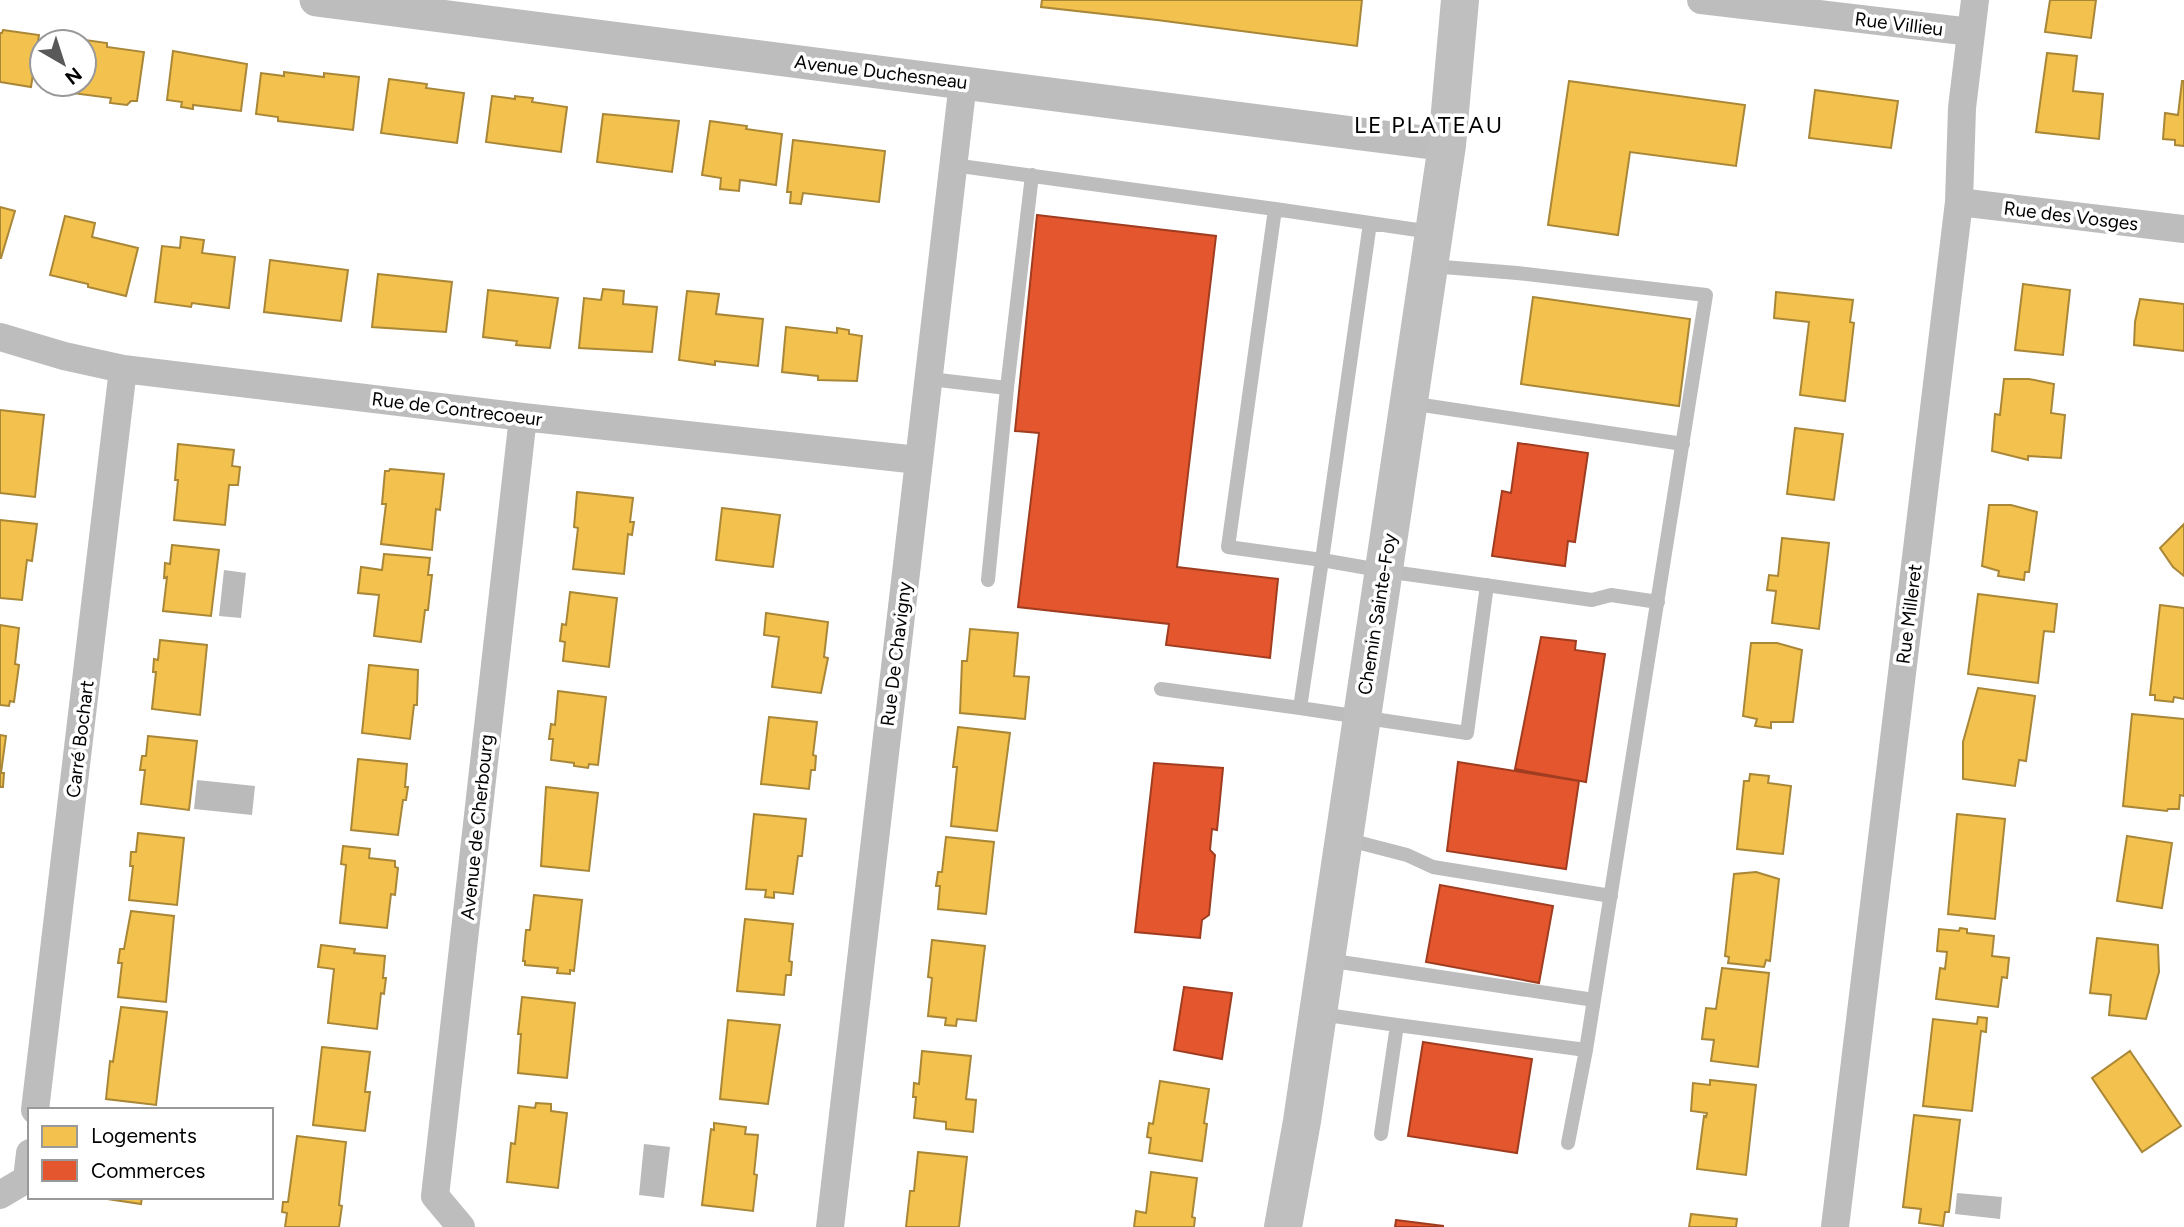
<svg xmlns="http://www.w3.org/2000/svg" width="2184" height="1227" font-family="Figtree,sans-serif">
<rect width="100%" height="100%" fill="#fff"/>
<path fill="#bababa" d="M224,570L246,573L241,618L219,616Z
M197,780L255,786L252,815L194,809Z
M644,1144L670,1147L664,1198L639,1195Z
M1957,1193L2002,1197L2000,1219L1955,1214Z"/>
<path fill="#f2c14e" stroke="#a98737" stroke-width="2" d="M1042,0H1362L1357,46L1157,20L1041,7Z
M2050,0H2096L2091,38L2045,32Z
M3,30L39,35L31,87L0,82V33H2Z
M71,38L107,43V47L144,52L137,101H131L127,105L110,103L111,98L64,92L65,84H84V42H70Z
M173,51L247,64L241,111L193,105V109L181,107L182,102L167,100Z
M2047,53L2077,56L2073,91L2103,94L2099,139L2036,132Z
M284,72L324,77V73L359,77L353,130L278,121V117L256,114L261,73L284,76Z
M389,79L427,84L426,88L464,93L457,143L381,133Z
M1569,81L1745,105L1736,166L1630,152L1618,235L1548,225Z
M2182,81H2184V146L2175,145V140L2163,139L2165,113L2178,115Z
M1815,90L1898,101L1891,148L1809,138Z
M492,96L515,99V96L533,98L532,102L567,107L561,152L486,142Z
M603,114L679,121L672,172L597,162Z
M710,121L747,126L746,129L782,134L776,185L740,180L739,191L720,189L721,178L702,175Z
M793,140L885,151L879,202L803,193L801,204L790,203L791,192H787Z
M0,207L15,211L1,258H0Z
M65,216L95,223L92,237L138,248L126,296L88,287V284L50,275Z
M181,237L204,240L202,253L235,257L229,308L192,303L191,307L155,302L162,246L180,248Z
M270,260L348,270L341,321L264,312Z
M378,274L452,282L446,332L372,327Z
M2023,284L2070,290L2063,355L2015,350Z
M603,289L624,291L623,304L657,307L652,352L579,348L584,298L601,300Z
M488,290L558,298L550,348L516,345L517,341L483,337Z
M687,291L719,294L716,314L763,319L758,366L715,361V365L679,360Z
M1776,292L1853,300L1850,322L1854,323L1845,401L1800,395L1809,322L1774,318Z
M1533,297L1690,319L1679,406L1521,384Z
M2140,299L2184,304V351L2134,345L2135,322Z
M786,327L837,333V328L849,330V334L862,336L857,381L818,380V376L782,372Z
M2004,379H2029L2054,384L2051,413L2065,415L2061,458L2028,456V460L1992,451L1995,414L2000,415Z
M0,410L44,415L35,497L0,493Z
M1795,428L1843,434L1834,500L1787,494Z
M178,444L234,450L232,466L240,467L238,485H229L225,525L174,520L178,480H175Z
M390,469L444,474L440,510L436,509L432,550L381,544L386,504H382L385,471H389Z
M577,492L633,498L630,522H634L632,535L628,534L624,574L573,569L578,528L574,527Z
M1989,505H2011L2037,512L2029,572H2025L2024,580L1998,576L1999,571L1982,566Z
M722,508L780,515L773,567L716,560Z
M0,520L37,524L32,561L27,560L22,600L0,598Z
M2184,524V576L2173,567L2160,548Z
M1782,538L1829,543L1819,629L1772,623L1776,591L1767,590L1769,575L1778,576Z
M172,545L219,550L211,616L163,611L167,577L164,578L165,563L170,564Z
M384,554L430,558L428,575H432L428,610H425L421,642L374,636L379,595L358,593L361,567L382,570Z
M570,592L617,598L609,667L563,661L565,642L560,641L562,624L566,625Z
M1978,594L2057,604L2054,632L2044,631L2038,683L1968,674Z
M2160,605L2184,608V699L2174,697L2173,702L2155,700V695H2150Z
M766,613L828,622L824,657L828,658L821,693L772,687L779,637L764,635Z
M0,625L19,628L15,664L19,665L14,702L10,701L9,706L0,705Z
M970,629L1018,633L1014,676L1029,677L1025,719L960,713L962,661H967Z
M160,640L207,645L200,715L152,709L156,672H153L154,659L158,660Z
M1751,643H1777L1802,650L1793,722H1771V728L1755,726L1757,719L1743,716Z
M369,665L418,670L417,705H414L410,739L362,733Z
M1978,688L2035,696L2026,761L2019,760L2015,786L1963,779V742Z
M558,691L606,697L598,765L589,764L588,768L574,766V763L551,760L553,739H549L551,724L555,725Z
M2132,714L2184,719V796L2180,795L2179,809H2168L2167,811L2123,806Z
M769,717L817,722L813,755L816,756L815,770H811L809,789L761,784Z
M958,727L1010,733L997,831L951,826L957,767H953Z
M0,735L6,736L1,773H4L3,787H0Z
M148,736L197,741L189,810L141,804L145,770H140L142,756H146Z
M358,759L407,764L405,787H408L406,800H403L398,835L351,830Z
M1750,774L1769,776L1768,783L1791,786L1783,854L1737,849L1744,781H1749Z
M546,787L598,793L589,871L541,866Z
M754,814L806,819L802,856H798L793,894L774,892V898L765,897L766,890L746,889Z
M1957,814L2005,819L1995,919L1948,914Z
M138,833L184,838L177,905L129,900L133,866H130L131,852H136Z
M2127,836L2172,843L2162,908L2117,901Z
M946,837L994,842L986,914L938,909L940,886H936L938,872H942Z
M343,846L370,849L369,858L395,861V867L398,868L395,895L391,894L387,928L340,923L346,865L341,864Z
M1756,872L1779,879L1770,961L1766,960L1764,967L1728,963L1729,957L1725,956L1734,874Z
M534,895L582,900L574,971L570,970V974L557,973L558,968L525,965V961H523L526,930H530Z
M131,911L174,916L166,1002L118,997L122,963H118L120,949H124Z
M745,919L793,924L789,961L792,962L791,975H786L784,995L737,991Z
M1960,928L1967,929V933L1994,936L1992,956L2009,958L2007,978L2002,977L1998,1007L1936,999L1940,968L1945,969L1947,952L1937,951L1939,929L1959,931Z
M2097,938L2158,945L2159,972L2146,1019L2109,1015L2111,995L2090,993Z
M932,940L985,946L976,1021L957,1019L956,1026L945,1025L946,1018L928,1016L932,978L928,977Z
M321,945L355,949L354,953L385,956L383,978H386L384,994L381,993L377,1029L328,1023L334,969L318,967Z
M1722,968L1769,973L1758,1067L1711,1061L1714,1040L1702,1039L1706,1008L1716,1009Z
M522,997L575,1003L567,1078L518,1073L521,1034H518Z
M121,1007L167,1012L156,1105L106,1099L110,1061L113,1062Z
M1978,1017L1987,1018L1986,1032L1981,1031L1972,1111L1923,1106L1933,1019L1977,1024Z
M728,1020L780,1025L768,1104L720,1099Z
M322,1047L370,1052L365,1092H370L365,1131L313,1125Z
M922,1051L971,1056L966,1099L976,1100L973,1132L946,1129V1122L914,1118L916,1097H913L914,1083L919,1084Z
M2130,1051L2181,1126L2142,1152L2092,1078Z
M1710,1080L1756,1085L1746,1175L1697,1169L1704,1116L1706,1117L1707,1113L1691,1111L1693,1083L1710,1085Z
M1160,1081L1209,1089L1204,1123L1207,1124L1202,1161L1149,1153L1151,1138L1147,1137L1149,1123L1153,1124Z
M536,1103L551,1104V1111L567,1113L558,1188L507,1182L511,1143L515,1144L519,1106L535,1108Z
M1914,1115L1960,1120L1949,1212H1945L1943,1226L1919,1223L1921,1209L1903,1207Z
M714,1123L746,1127L745,1134L758,1135L754,1174L757,1175L753,1211L702,1205L711,1129L714,1130Z
M297,1136L346,1142L339,1205L342,1206L339,1227H285L287,1213L282,1212L283,1202H288Z
M918,1152L967,1157L959,1227H906L910,1191H914Z
M1151,1172L1197,1178L1192,1217L1195,1218L1194,1227H1134L1136,1211L1146,1213Z
M94,1197H142L141,1204Z
M1691,1214L1737,1219L1736,1227H1689Z"/>
<path fill="#e4572e" stroke="#a03d20" stroke-width="2" d="M1037,215L1216,236L1177,567L1278,579L1270,658L1166,645L1169,624L1018,607L1039,433L1015,431Z
M1518,443L1588,453L1575,542L1568,541L1565,566L1492,556L1502,491L1511,493Z
M1541,637L1576,641L1575,650L1605,654L1586,782L1515,769Z
M1458,762L1579,781L1566,869L1447,851Z
M1154,763L1223,768L1217,830L1212,829L1210,850L1215,855L1209,915L1202,920L1200,938L1135,932Z
M1440,885L1553,906L1539,983L1426,962Z
M1184,987L1232,993L1222,1059L1174,1050Z
M1423,1042L1532,1059L1517,1153L1408,1136Z
M1396,1220L1443,1226V1227H1395Z"/>
<g fill="none" stroke-linecap="round" stroke-linejoin="round">
<path stroke="#bdbdbd" stroke-width="14" d="M953,165L1275,209L1228,547L1322,560L1300,708L1161,689
M1275,209L1370,223L1322,560L1385,571L1592,600L1611,595L1658,602
M1370,223L1431,232
M1431,266L1517,273L1706,295L1586,1050
M930,379L1007,388L1032,175
M1409,403L1683,444
M988,580L1007,388
M1300,708L1467,733L1487,585
M1345,839L1407,855L1433,867L1611,896
M1327,960L1594,1000
M1320,1014L1397,1025L1381,1134
M1397,1025L1586,1050L1568,1143"/>
<path stroke="#bdbdbd" stroke-width="28" d="M1701,0L1971,32
M1959,202L2184,229
M0,337L64,356L123,369L523,417L918,460
M35,1110L123,369
M0,1195L27,1179L30,1153
M461,1227L435,1196L523,417
M830,1227L963,82
M1835,1227L1959,202L1962,108L1975,0"/>
<path stroke="#bdbdbd" stroke-width="33" d="M316,0L1447,145"/>
<path stroke="#bfbfbf" stroke-width="38" d="M1283,1227L1302,1121L1447,145L1460,0"/>
</g>
<g text-anchor="middle" dominant-baseline="central" stroke-width="7" stroke-linejoin="round" paint-order="stroke">
<g font-size="19" fill="#000" stroke="#fff">
<text transform="translate(1899 24) rotate(7)">Rue Villieu</text>
<text transform="translate(881 72) rotate(7)">Avenue Duchesneau</text>
<text transform="translate(2071 216) rotate(7)">Rue des Vosges</text>
<text transform="translate(457 409) rotate(7)">Rue de Contrecoeur</text>
<text transform="translate(1377 614) rotate(-81)">Chemin Sainte-Foy</text>
<text transform="translate(1909 614) rotate(-83)">Rue Milleret</text>
<text transform="translate(896 654) rotate(-83)">Rue De Chavigny</text>
<text transform="translate(80 739) rotate(-83)">Carré Bochart</text>
<text transform="translate(477 827) rotate(-84)">Avenue de Cherbourg</text>
</g>
<g font-size="23" letter-spacing="2" fill="#000" stroke="#fff">
<text x="1429" y="125">LE PLATEAU</text>
</g>
</g>
<rect x="28" y="1108" width="245" height="91" fill="#ffffff" stroke="#999999" stroke-width="2"/>
<rect x="42" y="1126" width="35" height="21" fill="#f2c14e" stroke="#999999" stroke-width="2"/>
<text x="91" y="1143" font-size="21" fill="#000000">Logements</text>
<rect x="42" y="1160" width="35" height="21" fill="#e4572e" stroke="#999999" stroke-width="2"/>
<text x="91" y="1178" font-size="21" fill="#000000">Commerces</text>
<g transform="translate(63 63) rotate(141)"><circle r="33" fill="#ffffff" stroke="#999999" stroke-width="2"/>
<path d="M0-5L12 26L0 18L-12 26Z" fill="#595959"/>
<text y="-10" font-size="19" font-weight="bold" text-anchor="middle" fill="#000000">N</text>
</g>
</svg>
